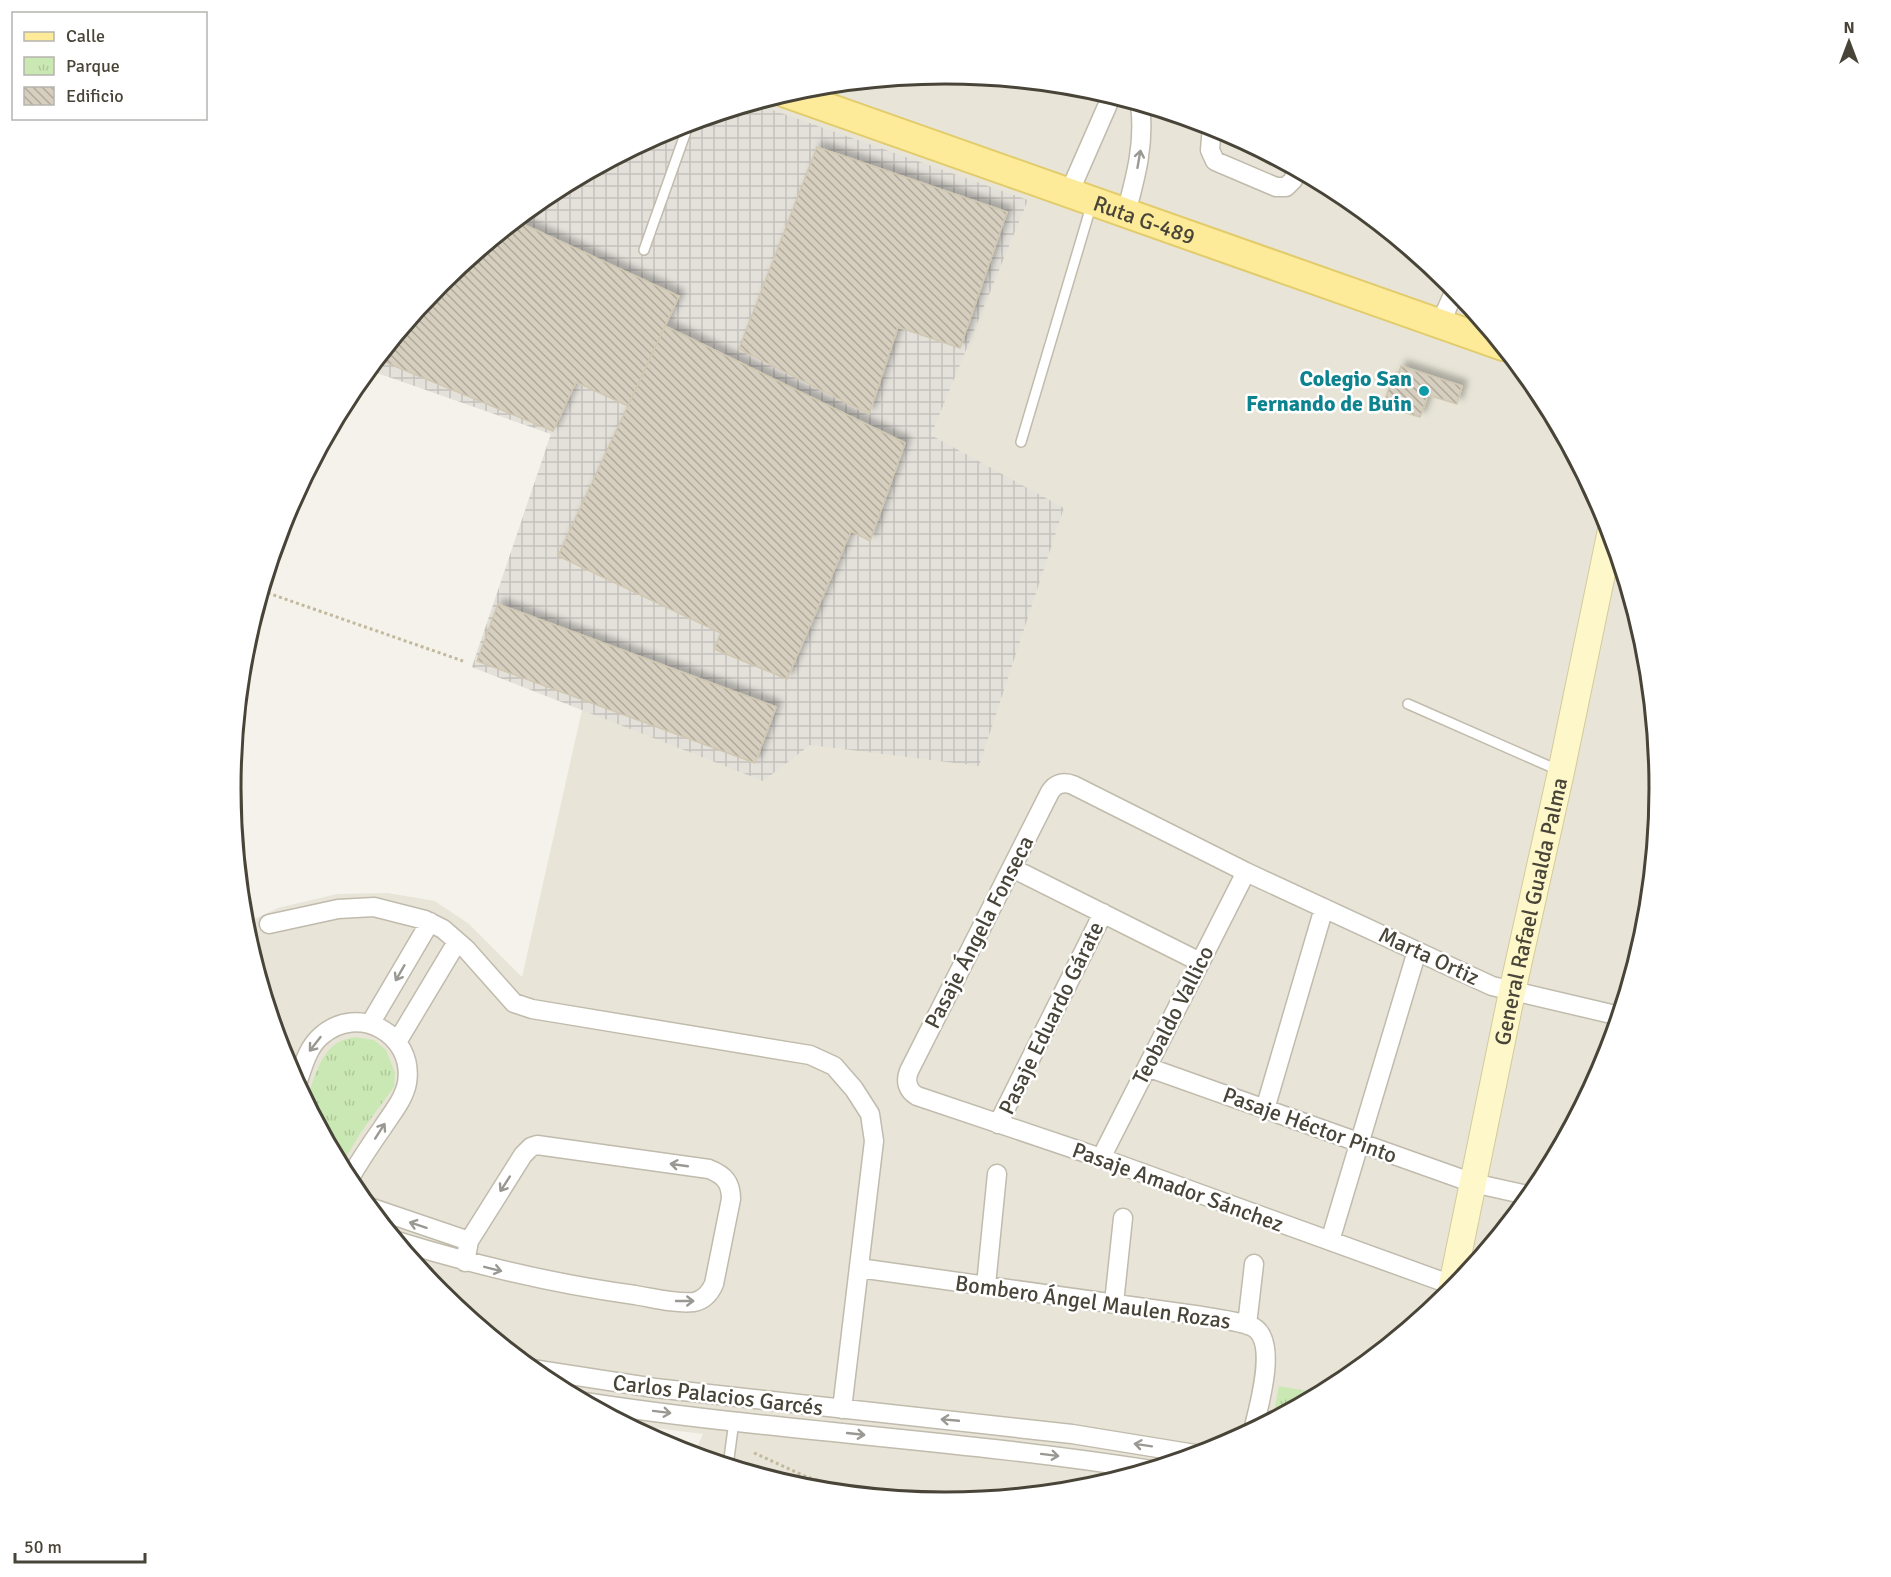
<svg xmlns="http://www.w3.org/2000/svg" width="1891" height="1577" font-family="Signika,sans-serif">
<defs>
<pattern id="industrial-grid" width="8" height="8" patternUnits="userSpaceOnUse" patternTransform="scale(1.5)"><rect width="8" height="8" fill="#e4e1db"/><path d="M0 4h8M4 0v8" fill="none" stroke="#c5c2bd"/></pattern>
<pattern id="park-tufts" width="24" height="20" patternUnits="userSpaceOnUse" patternTransform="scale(1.5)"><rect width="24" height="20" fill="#cae8b3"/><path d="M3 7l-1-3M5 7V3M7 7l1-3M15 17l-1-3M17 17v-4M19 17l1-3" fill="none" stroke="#afc89b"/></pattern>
<pattern id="building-back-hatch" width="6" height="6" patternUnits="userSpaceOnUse" patternTransform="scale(1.5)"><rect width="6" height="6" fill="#d6cfbf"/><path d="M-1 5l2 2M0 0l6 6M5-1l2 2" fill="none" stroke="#b0aa9c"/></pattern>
<filter id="shadow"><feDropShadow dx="5.5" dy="-5.5" stdDeviation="3" flood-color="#0004"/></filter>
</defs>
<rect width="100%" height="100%" fill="#f4f2ea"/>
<path fill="#e8e5d8" d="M946,74L1085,87L1219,128L1343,194L1451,283L1540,392L1606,515L1647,649L1660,789L1647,928L1606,1062L1540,1186L1451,1294L1342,1383L1219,1449L1085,1490L945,1503L836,1493L784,1476L782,1482L693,1456L703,1434L625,1424L548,1383L440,1294L351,1185L285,1062L244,924L278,908L337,894L388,893L435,901L469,924L522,977L582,710L472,667L551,434L369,370L440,283L549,194L672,128L806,87Z"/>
<path fill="url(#industrial-grid)" d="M753,103L1028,200L931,435L1064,508L979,766L810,745L763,781L472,667L551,434L369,370L440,283L549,194L672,128Z"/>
<path fill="url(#park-tufts)" d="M355,1037L374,1040L386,1050L395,1073L394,1087L361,1132L341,1166L306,1101C313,1083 319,1054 337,1043C343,1039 349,1039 355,1037Z
M1279,1386L1323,1394L1272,1421Z"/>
<path fill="url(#building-back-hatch)" stroke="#d1c8b2" stroke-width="1.5" filter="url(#shadow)" d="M817,147L1007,212L960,348L898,327L869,414L739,349Z
M570,183L564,194L556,190Z
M516,221L679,296L628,406L576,382L553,431L377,359L440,283Z
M665,326L905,443L870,541L851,531L787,679L714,649L721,633L558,556Z
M1401,366L1462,386L1457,404L1428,395L1420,417L1383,406L1392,379L1396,380Z
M498,604L776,707L755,763L477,661Z"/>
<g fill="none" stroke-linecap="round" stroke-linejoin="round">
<defs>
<path id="service" d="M644,250L689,123
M1021,442L1092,203
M1408,704L1560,771
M728,1466L734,1421"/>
<path id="minor" d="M1212,126L1210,150L1215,161L1276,187H1286L1293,180L1297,170
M1069,193L1112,95
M1126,213C1136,176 1145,143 1140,104
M1440,324L1456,288
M1012,868L1200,962
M269,924L338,909L374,907L425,920L443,929L466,949L514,1003L532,1009L810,1055L834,1066L854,1089L870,1114L874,1141L842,1409
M370,1024L430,922
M397,1042L457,942
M1147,1067L1473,1183L1532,1196
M297,1084C303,1067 307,1048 321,1036C358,1003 415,1034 407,1083C404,1099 392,1113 383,1127C371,1144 359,1162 348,1181
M1265,1109L1324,908
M998,1124L1103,913
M1101,1158L1246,872
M369,1207L469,1241
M397,1241C475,1265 554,1284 635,1295C653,1298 675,1304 694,1302C704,1300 710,1293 714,1284L731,1199C731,1182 724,1175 709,1169L537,1145L531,1147L523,1155L469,1241L465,1262
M1330,1241L1417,951
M859,1268L1202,1316C1213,1318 1245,1322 1253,1327C1279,1341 1258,1408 1253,1431
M986,1285L997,1174
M1452,1285L1101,1158L917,1096C907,1090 905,1081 909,1071L1050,792C1055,784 1063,781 1073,785L1246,872L1492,986L1620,1016
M1114,1303L1123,1218
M1247,1325L1254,1264
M532,1369L655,1388L1072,1434L1201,1455
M584,1402C772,1431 963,1440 1152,1470"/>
<g id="secondary">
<path id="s1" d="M1450,1295L1512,992L1561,772L1611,530"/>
</g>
<g id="primary">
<path id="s2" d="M786,93L1503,346"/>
</g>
</defs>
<use href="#service" stroke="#c0bbac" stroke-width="12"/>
<use href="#minor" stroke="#c0bbac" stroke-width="21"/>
<use href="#secondary" stroke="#d3ca9a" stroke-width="28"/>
<use href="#primary" stroke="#e2cb6a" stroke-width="32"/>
<path stroke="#c2b99d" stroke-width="3" stroke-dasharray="3 3" stroke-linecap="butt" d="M262,591L463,661
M505,1347L527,1353
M1211,1441L1228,1444
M754,1453L807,1477L873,1496"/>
<use href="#service" stroke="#fff" stroke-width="9"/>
<use href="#minor" stroke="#fff" stroke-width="18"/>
<use href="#secondary" stroke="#fef7ca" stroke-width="26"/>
<use href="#primary" stroke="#fdeb9a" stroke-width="28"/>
</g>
<defs><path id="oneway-shaft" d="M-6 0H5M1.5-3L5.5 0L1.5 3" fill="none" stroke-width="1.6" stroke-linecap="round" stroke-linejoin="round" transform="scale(1.5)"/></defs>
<g stroke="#9a9892">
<use href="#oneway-shaft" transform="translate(1139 159) rotate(-80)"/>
<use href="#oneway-shaft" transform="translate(400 973) rotate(120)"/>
<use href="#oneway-shaft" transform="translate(315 1044) rotate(128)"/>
<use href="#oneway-shaft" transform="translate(380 1131) rotate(-57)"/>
<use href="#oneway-shaft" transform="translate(679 1165) rotate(-172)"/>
<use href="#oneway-shaft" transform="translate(505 1184) rotate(123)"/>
<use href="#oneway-shaft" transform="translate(418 1225) rotate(-162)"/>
<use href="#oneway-shaft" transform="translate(493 1269) rotate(14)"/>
<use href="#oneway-shaft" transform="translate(685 1301)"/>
<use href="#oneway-shaft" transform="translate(662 1412) rotate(7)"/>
<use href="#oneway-shaft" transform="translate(950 1420) rotate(-175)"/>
<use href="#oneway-shaft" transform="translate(856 1434) rotate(6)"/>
<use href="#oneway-shaft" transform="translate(1143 1445) rotate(-171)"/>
<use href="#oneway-shaft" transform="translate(1050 1455) rotate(7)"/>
</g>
<circle fill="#0f9aa8" stroke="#fff" stroke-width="2" cx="1424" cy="391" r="6"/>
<g text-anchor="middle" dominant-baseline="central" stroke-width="5" stroke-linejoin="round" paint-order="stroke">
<g font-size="22" fill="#484438" stroke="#fff">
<text stroke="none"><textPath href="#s2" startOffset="380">Ruta G-489</textPath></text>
<text stroke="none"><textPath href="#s1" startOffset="392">General Rafael Gualda Palma</textPath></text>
<text transform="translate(979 932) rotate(-63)">Pasaje Ángela Fonseca</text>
<text transform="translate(1429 956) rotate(25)">Marta Ortiz</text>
<text transform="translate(1173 1015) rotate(-63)">Teobaldo Vallico</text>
<text transform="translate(1051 1018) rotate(-64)">Pasaje Eduardo Gárate</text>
<text transform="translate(1310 1125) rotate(20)">Pasaje Héctor Pinto</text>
<text transform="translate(1178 1187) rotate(20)">Pasaje Amador Sánchez</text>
<text transform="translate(1093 1302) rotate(8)">Bombero Ángel Maulen Rozas</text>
<text transform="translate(718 1395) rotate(7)">Carlos Palacios Garcés</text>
</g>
<g font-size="22" font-weight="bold" fill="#0d838f" stroke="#fff" text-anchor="end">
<text x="1412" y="378">Colegio San<tspan x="1412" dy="25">Fernando de Buin</tspan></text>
</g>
</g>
<path d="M0 0H1891V1577H0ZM241 788a704 704 0 1 1 1408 0a704 704 0 1 1-1408 0Z" fill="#fff" fill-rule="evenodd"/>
<path fill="none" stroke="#484438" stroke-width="3" d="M241 788a704 704 0 1 1 1408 0a704 704 0 1 1-1408 0Z"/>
<rect x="12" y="12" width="195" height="108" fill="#ffffff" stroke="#b6b4af" stroke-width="1.5"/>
<rect x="24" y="32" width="30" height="9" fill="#fdeb9a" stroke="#b6b4af" stroke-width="1.5"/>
<text x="66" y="42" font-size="18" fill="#484438">Calle</text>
<rect x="24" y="57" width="30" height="18" fill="url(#park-tufts)" stroke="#b6b4af" stroke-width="1.5"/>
<text x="66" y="72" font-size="18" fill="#484438">Parque</text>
<rect x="24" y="87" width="30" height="18" fill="url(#building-back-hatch)" stroke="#b6b4af" stroke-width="1.5"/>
<text x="66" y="102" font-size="18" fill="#484438">Edificio</text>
<g transform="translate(1849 42)" stroke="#ffffff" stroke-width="4.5" paint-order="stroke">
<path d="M0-4.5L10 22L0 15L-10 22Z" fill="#484438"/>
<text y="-9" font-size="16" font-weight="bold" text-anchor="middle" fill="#484438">N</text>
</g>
<path d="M15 1553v9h130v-9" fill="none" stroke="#484438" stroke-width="3"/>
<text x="24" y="1553" font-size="18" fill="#484438" stroke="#ffffff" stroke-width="4.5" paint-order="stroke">50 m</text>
</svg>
